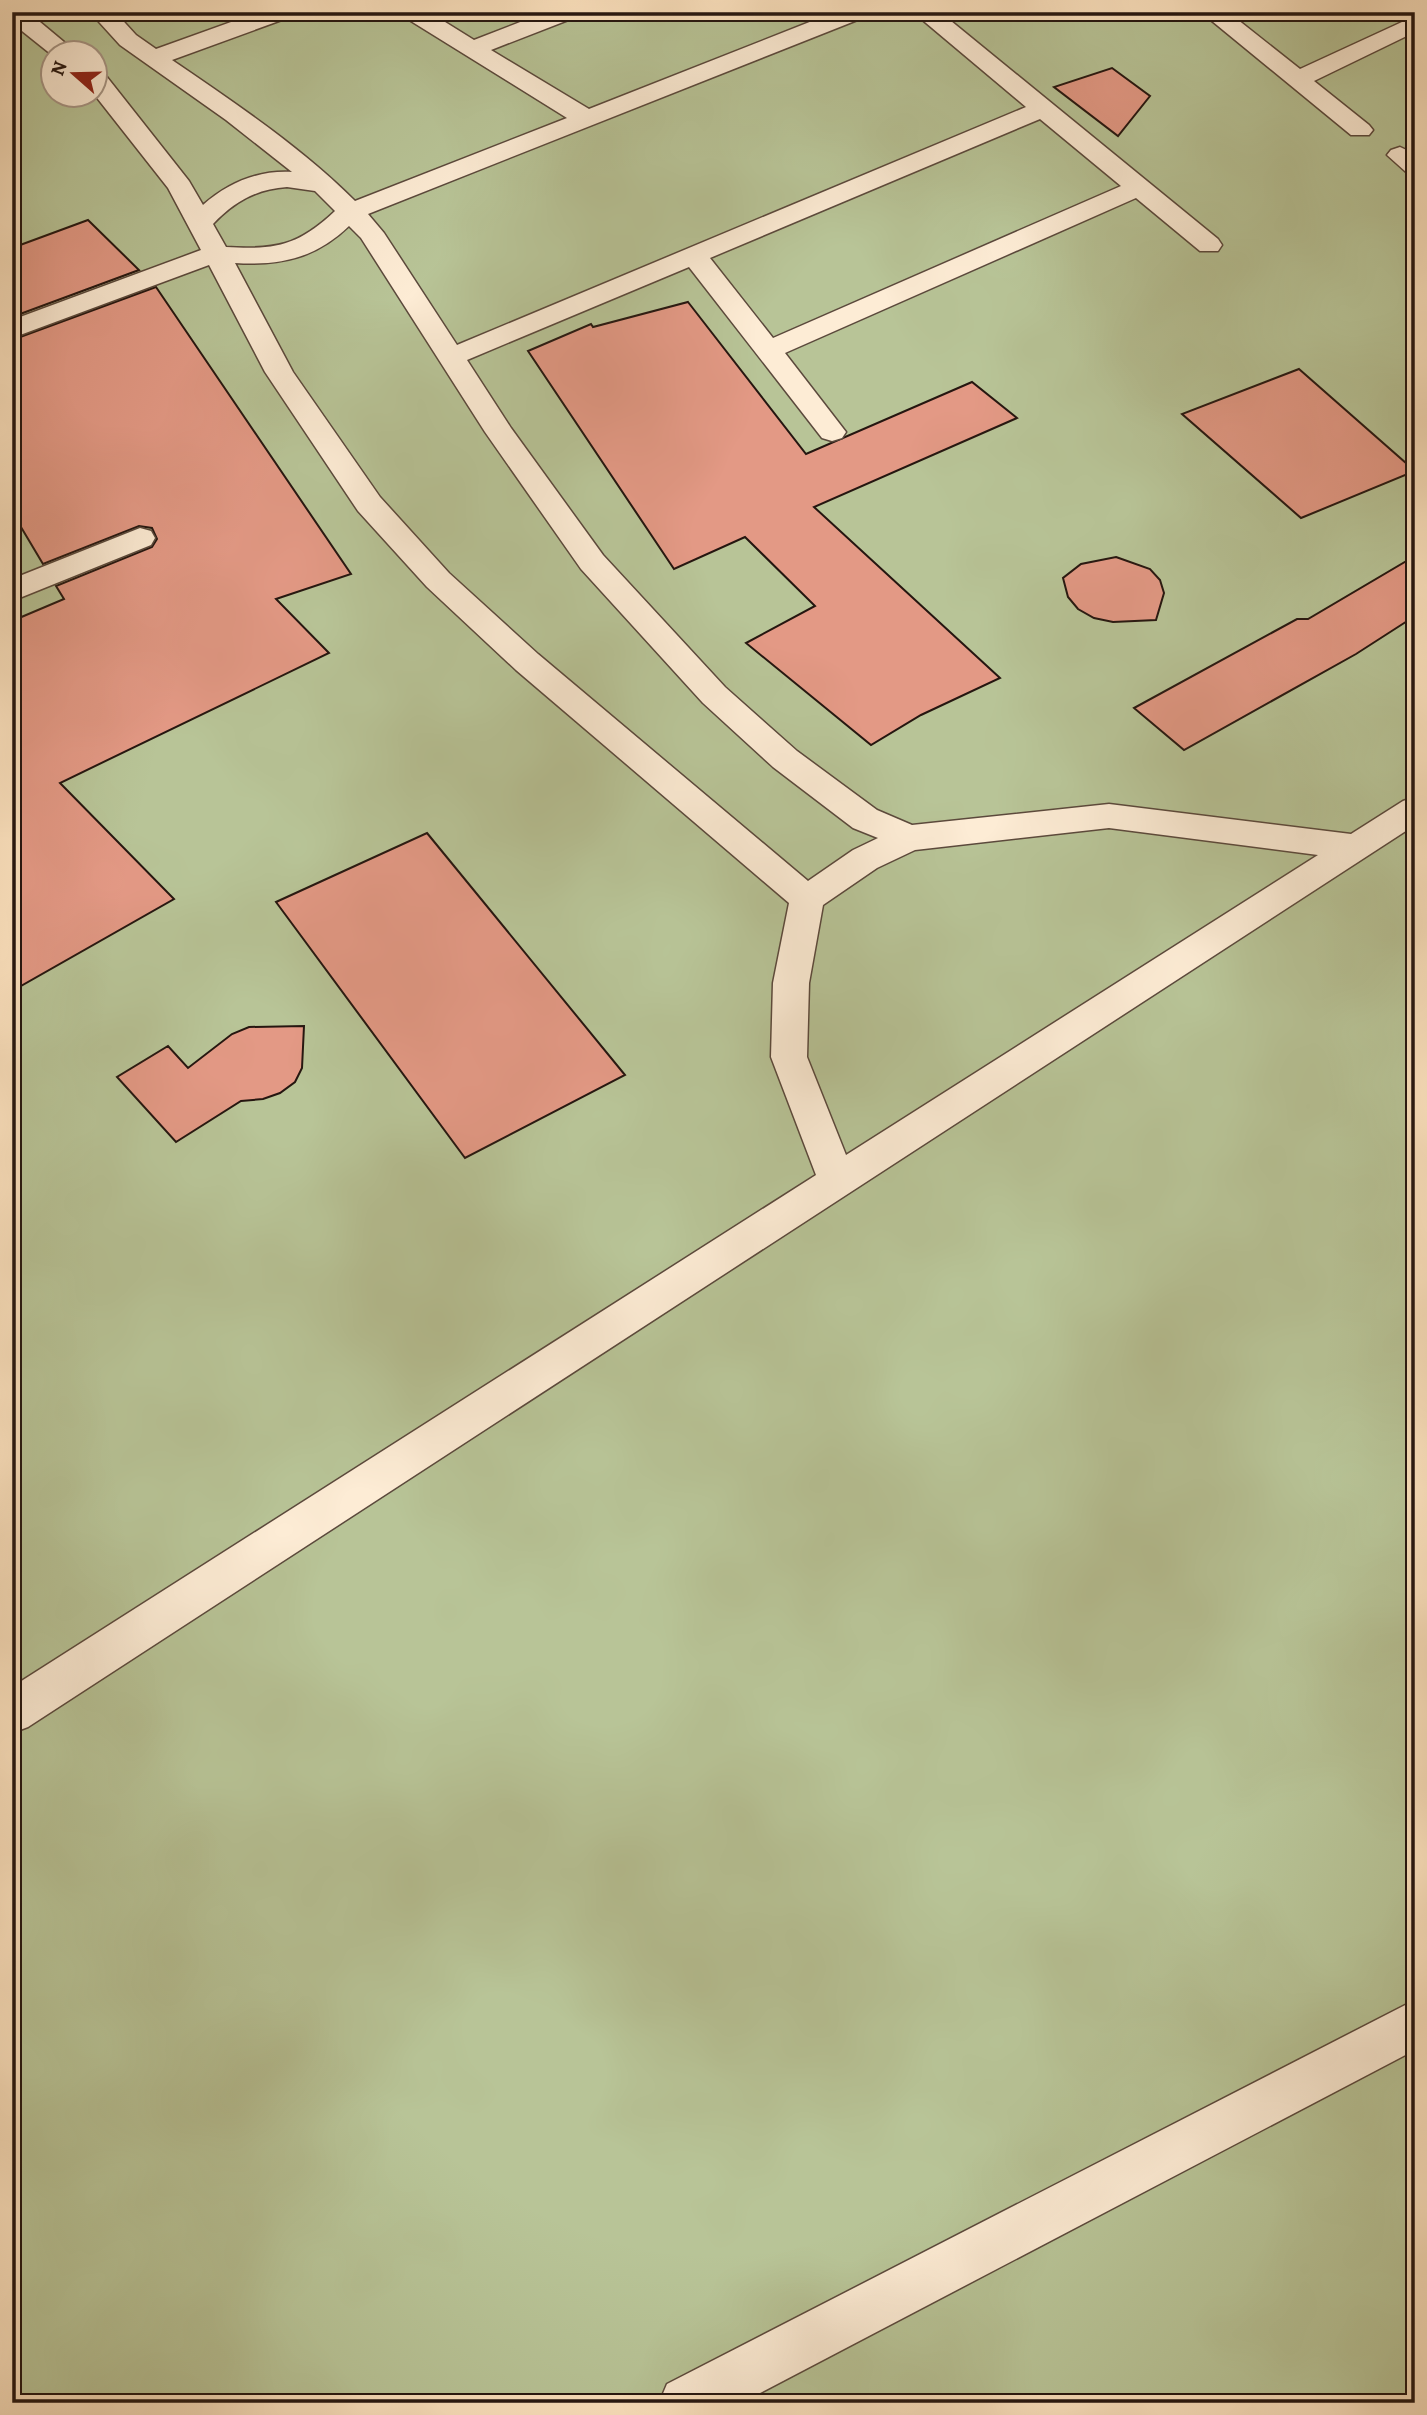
<svg xmlns="http://www.w3.org/2000/svg" width="1427" height="2415" font-family="Alegreya,serif">
<rect width="100%" height="100%" fill="#fce2bf"/>
<filter id="stains"><feTurbulence type="fractalNoise" baseFrequency=".00286" numOctaves="4"/><feColorMatrix values="0 0 0 0 .2 0 0 0 0 .09 0 0 0 0 .02 0 0 0 .5 -.17"/></filter>
<radialGradient id="worn" r=".72"><stop offset=".6" stop-color="#630" stop-opacity="0"/><stop offset="1" stop-color="#630" stop-opacity=".3"/></radialGradient>
<path fill="#b8c497" stroke="#6e6d54" stroke-width="2" fill-rule="evenodd" d="M12,12H1415V2403H12ZM52,52H94V94H52Z"/>
<path fill="#e39985" stroke="#251610" stroke-width="2" d="M1112,68L1150,96L1118,136L1054,87Z
M88,220L139,270L12,317V248Z
M156,287L351,574L276,599L329,653L60,783L174,899L12,991V621L64,599L56,586L152,547L157,539L152,528L139,526L43,564L12,512V340Z
M688,302L806,454L972,382L1017,418L814,507L1000,678L921,715L871,745L746,643L815,606L745,537L674,569L528,351L591,324L593,327Z
M1299,369L1415,471L1301,518L1182,414Z
M1415,556V616L1356,654L1184,750L1134,708L1297,619H1308Z
M1116,557L1150,569L1160,580L1164,593L1156,620L1113,622L1094,618L1078,609L1068,597L1063,578L1081,564Z
M427,833L625,1075L465,1158L276,902Z
M304,1026L302,1068L295,1082L280,1093L263,1099L241,1101L176,1142L117,1077L168,1046L188,1068L232,1034L249,1027Z"/>
<g fill="none" stroke-linecap="round" stroke-linejoin="round">
<defs>
<path id="minor" d="M12,12H28L76,52L52,55L12,23Z
M90,12H115L136,35L156,49L259,12H294L290,17L172,60C235,103 301,147 355,201L567,118L406,18L403,12H429L474,40L546,12H580L576,17L491,50L589,109L835,12H869L865,17L368,214L384,233L457,345L1026,107L913,12H940L1218,239L1222,245L1218,251H1200L1136,198L785,353L846,432L842,438L832,441L822,438L689,267L467,360L511,428L603,555L725,687L797,751L877,810L912,825L1109,804L1351,834L1403,801L1415,797V825L28,1727L12,1733V1687L816,1175L771,1057L773,983L789,903L516,670L427,587L358,511L265,372L209,265L12,338V320L201,250L168,188L94,94V70L103,72L189,181L203,205C228,183 258,170 292,172L226,120L120,45ZM1040,119L1121,186L773,338L710,258ZM287,187L315,191L335,211C298,246 275,250 226,247L213,224C234,202 256,189 287,187ZM349,226L361,238L485,432L581,569L703,703L773,767L853,828L878,838L853,850L808,881L538,654L449,573L380,497L293,372L235,263C280,266 316,258 349,226ZM1109,828L1318,855L846,1155L807,1057L809,983L823,905L877,868L915,850Z
M1201,12H1228L1300,69L1415,16V32L1314,81L1369,125L1373,130L1369,135H1351Z
M1400,147L1415,154V175L1406,172L1387,155L1391,150Z
M140,528L151,531L155,538L151,545L12,601V579Z
M1415,2000V2050L741,2403H659L667,2384Z"/>
</defs>
<use href="#minor" stroke="#5b493c" stroke-width="3"/>
<use href="#minor" fill="#fdecd5" fill-rule="evenodd"/>
</g>
<rect width="1427" height="2415" fill="none" stroke="#fce2bf" stroke-width="42"/>
<rect x="14" y="14" width="1399" height="2387" fill="none" stroke="#251610" stroke-width="3.5"/>
<rect x="21" y="21" width="1385" height="2373" fill="none" stroke="#251610" stroke-width="2"/>
<g transform="translate(74 74) rotate(290)"><circle r="33" fill="#fdecd5" stroke="#a79686" stroke-width="2"/>
<path d="M0-5L12 26L0 18L-12 26Z" fill="#8f2418"/>
<text y="-10" font-size="19" font-weight="bold" text-anchor="middle" fill="#251610">N</text>
</g>
<rect width="100%" height="100%" filter="url(#stains)"/>
<rect width="100%" height="100%" fill="url(#worn)"/>
</svg>
